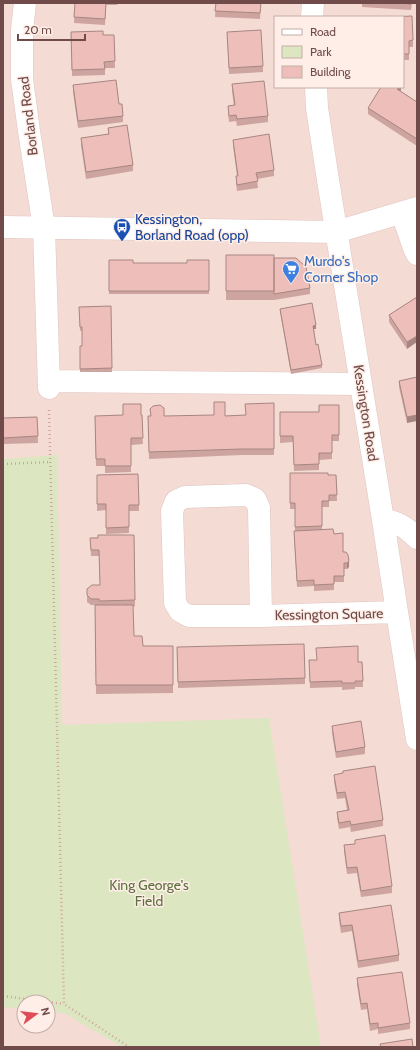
<svg xmlns="http://www.w3.org/2000/svg" width="420" height="1050" font-family="Cabin,sans-serif">
<rect width="100%" height="100%" fill="#fbe9e1"/>
<path fill="#f4dbd3" fill-rule="evenodd" d="M3,3H417V1047H3ZM275,17H403V87H275ZM24,1002H48V1026H24Z"/>
<path fill="#dce7c1" d="M57,455L62,725L269,718L321,1047H122L64,1013L48,1012V1002H24V1009L3,1007V459Z"/>
<g fill="none" stroke-linecap="round" stroke-linejoin="round">
<defs>
<path id="minor" d="M25,3L22,30V79L29,131L44,228L49,388
M312,17L313,3
M316,87L317,108L328,180L383,520L397,612L417,739
M402,213L414,248L417,254
M3,227L336,232L417,208
M49,381L361,384
M383,520C398,522 406,527 417,538
M261,616L259,508L255,499L246,495L185,497L176,501L172,511L175,603L180,611L189,616H261L397,612"/>
</defs>
<use href="#minor" stroke="#e0c5c1" stroke-width="23"/>
<path stroke="#d3a29e" stroke-width="2.5" stroke-dasharray="1 3" stroke-linecap="butt" d="M49,410L64,1004L129,1047
M3,464L50,462
M3,996L48,1002
M48,1002L64,1004"/>
<use href="#minor" stroke="#fff" stroke-width="22"/>
</g>
<path fill="#cda4a0" d="M75,3H118L117,5H106L105,25L74,23Z
M216,3H261L260,19L215,17Z
M362,3H412L411,10L362,7Z
M403,17L413,40V47H409V60H403Z
M71,32L103,35H114L115,68H105V75L72,76Z
M227,32L263,66V72L229,74Z
M232,84L268,116V122L237,126L236,121L229,122L228,113V106H234L232,91Z
M73,85L119,104L123,116V122L78,128L73,92Z
M401,87L400,91L417,102V146L368,114V108Z
M108,128L133,165V171L86,179L81,145V138L108,134Z
M233,140L274,170V176L257,179L258,188L237,191L236,183V176H237L233,146Z
M226,255L274,258L310,288V294L274,300H226Z
M109,260L133,263H187L209,260V294H109Z
M417,297L407,349L389,322V315Z
M111,306L112,372H80V346H82V330L80,331L79,307Z
M280,309L316,329H314L316,345L322,365V368L291,374L280,312Z
M417,377L407,423L399,387V381Z
M274,403V455H242L149,459L148,416H225L245,415Z
M339,405V441H332V459L319,460V470L294,471L293,442L280,443V412H319Z
M141,415L143,444L131,445V472L105,473V466H96L95,416Z
M37,417L38,443L3,444V418Z
M290,473L328,475H336L337,501H329V507H322V529L334,534L343,552L349,567L347,569H344V582H334V590L314,591V586L297,587L294,537L295,531V509H290Z
M138,474L139,511H129V533L106,534V510L97,511V475Z
M134,535L135,606L133,607L134,636L143,646H173V693L96,694L95,605H91L87,602V589L100,585L99,556H91L90,538Z
M177,647L305,678V684L178,688Z
M309,660L362,662L363,687H355V689L342,690V687L310,688Z
M332,726L365,747V754L336,758L332,733Z
M343,771L383,820V826L351,832L350,827L339,829L337,818V812L347,810L345,798L337,799L334,781V775L343,773Z
M355,840L392,886V893L361,897L357,873L347,874L344,851V845L355,844Z
M339,913L399,955V961L358,968L352,931L341,933L339,919Z
M357,978L410,1023V1029L378,1034V1029L370,1031L367,1009L361,1010L357,985Z"/>
<path fill="#a78682" d="M399,87H401V90L397,96V89Z
M316,325V329H313V326Z
M417,336V342L407,349V342Z
M417,415V421L407,423V417Z
M349,561V567L347,569V563Z"/>
<path fill="#eebfba" stroke="#a78682" d="M75,3H106L105,19L74,17Z
M216,3H261L260,13L215,11Z
M398,3H411V4Z
M412,16L413,40L409,41V54H403V17H391Z
M261,30L263,66L229,68L227,32Z
M103,31V35H114L115,61L104,62L105,69L72,70L71,32Z
M116,80L119,104H122L123,116L78,121L73,85Z
M264,81L268,116L237,119L236,115L229,116L228,106L235,105L232,84Z
M381,87H399L397,89L417,102V139L368,108Z
M127,125L133,165L86,172L81,138L109,134L108,128Z
M269,134L274,170L256,173L258,181L237,185L236,176H238L233,140Z
M226,255H274V291H226Z
M274,258H296L306,267L310,288L274,294Z
M109,260H133V263H187V260H209V291H109Z
M417,297V336L407,342L389,315Z
M312,303L316,325L313,326L316,345L318,344L322,365L291,370L280,309Z
M111,306L112,368L80,369V346H82V327H80L79,307Z
M417,377V415L407,417L399,381Z
M214,402H225V416L246,415L245,404L274,403V449H242L149,452L148,416H151L150,409L153,406L160,405L164,408V416L214,415Z
M123,404H141V415H142L143,438H131V466H105V459H96L95,416L123,415Z
M319,405H339V435H332V453H319V464L294,465L293,436H280V412H319Z
M37,417L38,436L3,438V418Z
M290,473H328V475H336L337,495H329V501H322V526L295,527V503H290Z
M138,474L139,505H129V527L106,528V504H97V475Z
M333,529L334,534L343,533V552H346L348,555L349,561L347,563H344V576H334V584L314,585V580L297,581L294,531Z
M98,535H134L135,600L100,601L99,599H91L87,595V589L92,585H100L99,550H91L90,538H98Z
M95,605H133L134,636H142L143,646H173V685H96Z
M304,644L305,678L178,682L177,647Z
M358,646V662H362L363,681H355V683H342V681L310,682L309,660H317L316,648Z
M361,721L365,747L336,752L332,726Z
M375,766L383,820L351,825L350,821L339,823L337,812L349,810L345,792L337,793L334,775L343,773V771Z
M385,835L392,886L361,891L357,867L347,868L344,845L355,844V840Z
M391,905L399,955L358,961L352,925L341,926L339,913Z
M402,972L410,1023L378,1028V1023L370,1024L367,1003L361,1004L357,978Z
M412,1039L413,1047H381L380,1044Z"/>
<defs>
<symbol id="bus-pin" viewBox="-11 -11 22 30"><path d="M0 17L-7.5 6A9.5 9.5 0 1 1 7.5 6Z" fill="#1a4fb4" stroke="#feeee7"/><path d="M-5-6H5V4H4V6H2V4H-2V6H-4V4H-5ZM-3.5-4V0h7V-4ZM-3.5 1.2v1.5H-2V1.2ZM2 1.2v1.5H3.5V1.2Z" fill="#fff"/></symbol>
<symbol id="supermarket-pin" viewBox="-11 -11 22 30"><path d="M0 17L-7.5 6A9.5 9.5 0 1 1 7.5 6Z" fill="#3f7fe0" stroke="#feeee7"/><path d="M-6-5.5h2.5l.6 2H6L4.5 2H-2.5L-4.4-4H-6ZM-1.5 3.2a1.3 1.3 0 1 0 .1 0ZM3 3.2a1.3 1.3 0 1 0 .1 0Z" fill="#fff"/></symbol>
</defs>
<g fill-rule="evenodd">
<use href="#bus-pin" x="112" y="217" width="20" height="27"/>
<use href="#supermarket-pin" x="281" y="259" width="20" height="27"/>
</g>
<g text-anchor="middle" dominant-baseline="central" stroke-width="3" stroke-linejoin="round" paint-order="stroke">
<g font-size="14" fill="#704b4a" stroke="#feeee7">
<text transform="translate(28 116) rotate(-97)">Borland Road</text>
<text transform="translate(366 413) rotate(81)">Kessington Road</text>
<text transform="translate(329 614) rotate(-1)">Kessington Square</text>
</g>
<g font-size="14" fill="#164399" stroke="#feeee7" text-anchor="start">
<text x="135" y="219">Kessington,<tspan x="135" dy="16">Borland Road (opp)</tspan></text>
</g>
<g font-size="14" fill="#366cbe" stroke="#feeee7" text-anchor="start">
<text x="304" y="261">Murdo's<tspan x="304" dy="16">Corner Shop</tspan></text>
</g>
<g font-size="14" fill="#5d7040" stroke="#feeee7">
<text x="149" y="885">King George's<tspan x="149" dy="16">Field</tspan></text>
</g>
</g>
<rect width="420" height="1050" fill="none" stroke="#704b4a" stroke-width="8"/>
<rect x="274" y="16" width="130" height="72" fill="#feeee7" stroke="#c5ada8"/>
<rect x="282" y="29" width="20" height="6" fill="#ffffff" stroke="#c5ada8"/>
<text x="310" y="36" font-size="12" fill="#704b4a">Road</text>
<rect x="282" y="46" width="20" height="12" fill="#dce7c1" stroke="#c5ada8"/>
<text x="310" y="56" font-size="12" fill="#704b4a">Park</text>
<rect x="282" y="66" width="20" height="12" fill="#eebfba" stroke="#c5ada8"/>
<text x="310" y="76" font-size="12" fill="#704b4a">Building</text>
<g transform="translate(36 1014) rotate(75)"><circle r="19" fill="#feeee7" stroke="#c5ada8"/>
<path d="M0-3L7 15L0 10L-7 15Z" fill="#df4c58"/>
<text y="-6" font-size="11" font-weight="bold" text-anchor="middle" fill="#704b4a">N</text>
</g>
<path d="M18 34v6h67v-6" fill="none" stroke="#704b4a" stroke-width="2"/>
<text x="24" y="34" font-size="12" fill="#704b4a" stroke="#feeee7" stroke-width="3" paint-order="stroke">20 m</text>
</svg>
